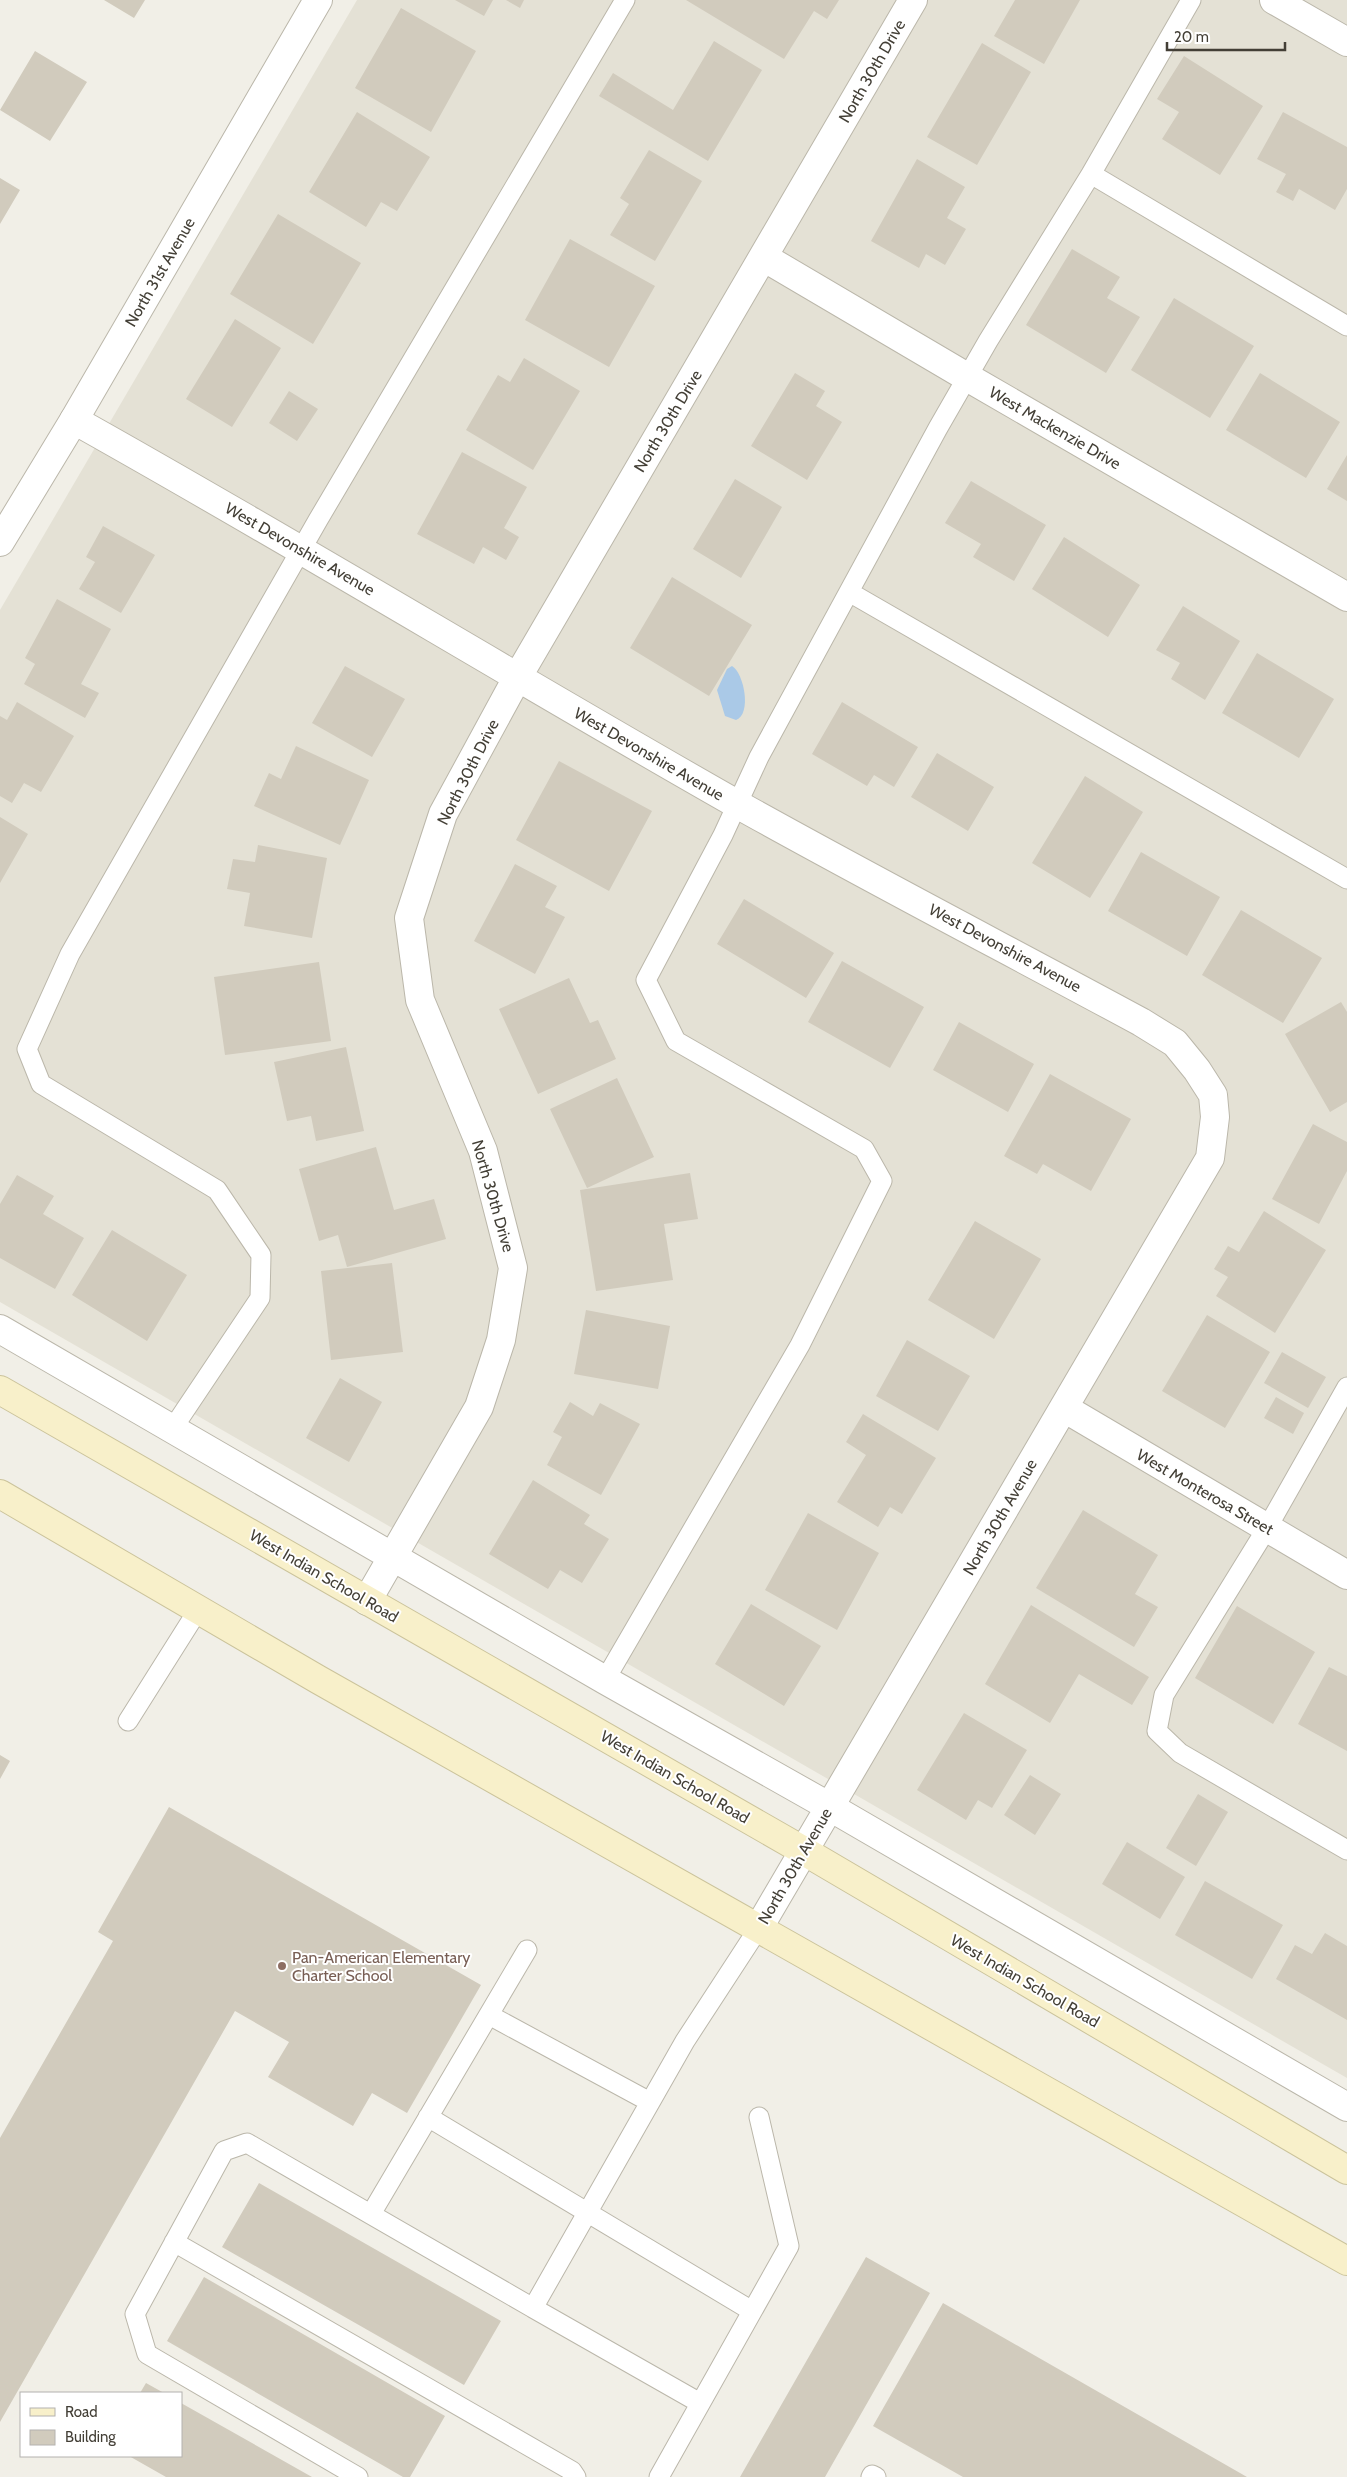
<svg xmlns="http://www.w3.org/2000/svg" width="1347" height="2477" font-family="Cabin,sans-serif">
<rect width="100%" height="100%" fill="#f1efe7"/>
<path fill="#e4e1d5" d="M357,0H1347V2078L0,1302V610Z"/>
<path fill="#aac9e7" d="M732,666C744,673 752,714 736,720L725,716L717,690L727,669Z"/>
<path fill="#d1cbbd" d="M104,0H145L134,18Z
M455,0H493L484,16Z
M506,0H524L520,8Z
M686,0H839L827,19L814,11L784,59Z
M1015,0H1080L1044,64L994,36Z
M401,8L476,51L431,132L355,88Z
M714,41L762,70L708,161L599,96L613,73L673,110Z
M982,43L1031,72L977,165L927,137Z
M35,51L87,82L50,141L0,110Z
M1184,56L1263,106L1220,175L1162,139L1179,112L1157,99Z
M357,112L430,157L397,211L381,202L366,227L309,192Z
M1283,112L1347,147V189L1335,210L1299,189L1293,201L1276,192L1286,174L1257,159Z
M649,150L702,181L655,261L610,235L629,204L620,198Z
M917,159L965,187L947,218L966,229L945,265L926,254L919,268L871,241Z
M0,178L20,190L0,224Z
M278,214L361,263L313,344L230,294Z
M570,239L655,286L609,367L525,320Z
M1072,249L1120,277L1107,298L1140,317L1106,373L1026,325Z
M1174,298L1254,346L1210,418L1131,370Z
M235,319L281,348L232,427L186,399Z
M524,358L580,391L533,470L466,430L498,375L510,382Z
M795,373L825,391L816,406L842,422L807,480L751,446Z
M1260,373L1340,422L1306,478L1226,430Z
M289,391L318,409L297,441L269,423Z
M462,452L527,487L504,528L519,537L506,560L483,547L474,564L417,534Z
M1347,455V501L1327,489Z
M735,479L782,507L741,578L693,549Z
M971,481L1046,525L1014,581L973,557L981,544L945,523Z
M103,526L155,555L121,613L79,589L95,562L86,557Z
M1064,537L1140,585L1108,637L1032,589Z
M672,577L752,625L709,696L630,648Z
M57,599L111,629L81,684L99,693L85,718L24,684L35,664L25,658Z
M1183,606L1240,641L1205,700L1171,679L1180,663L1156,650Z
M1257,653L1334,699L1299,758L1222,713Z
M345,666L405,699L372,757L312,723Z
M17,702L74,736L41,792L24,783L12,803L0,796V716L7,720Z
M842,702L918,747L894,787L874,775L867,786L812,754Z
M296,746L369,780L340,845L254,806L269,773L281,779Z
M937,753L994,787L968,831L911,797Z
M559,761L652,811L609,891L516,840Z
M1085,776L1143,812L1090,898L1032,863Z
M0,817L28,834L0,883Z
M258,845L327,858L312,938L244,926L250,893L227,889L233,859L255,862Z
M1141,852L1220,897L1187,956L1108,911Z
M515,864L557,886L545,907L565,917L535,974L474,941Z
M744,899L834,953L806,998L717,944Z
M1241,910L1322,958L1283,1023L1202,975Z
M842,961L924,1007L890,1068L808,1022Z
M319,962L331,1041L225,1055L214,977Z
M569,978L590,1023L598,1020L616,1059L538,1094L499,1009Z
M1341,1002L1347,1012V1102L1330,1112L1285,1034Z
M959,1022L1034,1064L1008,1112L933,1070Z
M346,1047L364,1131L316,1141L311,1116L287,1121L274,1062Z
M1050,1074L1131,1119L1091,1191L1043,1164L1037,1174L1004,1156Z
M617,1078L654,1157L587,1188L550,1109Z
M1313,1124L1347,1142V1171L1319,1224L1272,1199Z
M376,1147L394,1210L434,1199L446,1239L347,1267L338,1235L319,1241L299,1169Z
M690,1173L698,1219L664,1224L673,1280L596,1291L580,1190Z
M17,1175L54,1196L43,1214L84,1238L55,1289L0,1258V1204Z
M1264,1211L1326,1250L1275,1333L1216,1296L1228,1277L1214,1269L1228,1246L1239,1252Z
M975,1221L1041,1259L994,1339L928,1300Z
M112,1230L187,1275L147,1341L72,1295Z
M392,1263L403,1352L331,1360L321,1271Z
M586,1310L670,1326L658,1389L574,1374Z
M1207,1315L1270,1352L1225,1428L1162,1391Z
M907,1340L970,1376L938,1431L876,1396Z
M1282,1352L1326,1377L1308,1408L1264,1383Z
M340,1378L382,1402L349,1462L306,1438Z
M1276,1397L1304,1413L1293,1434L1264,1418Z
M570,1402L593,1416L600,1403L640,1424L601,1495L547,1465L562,1437L553,1432Z
M863,1414L936,1458L902,1514L890,1507L878,1527L837,1502L866,1455L846,1442Z
M533,1480L590,1515L584,1524L609,1539L582,1583L560,1570L548,1589L489,1554Z
M1083,1510L1158,1555L1135,1594L1158,1607L1134,1647L1036,1588Z
M808,1513L879,1553L837,1630L765,1590Z
M751,1604L821,1646L784,1706L715,1664Z
M1031,1605L1149,1677L1132,1705L1079,1674L1050,1723L985,1684Z
M1237,1606L1315,1652L1273,1724L1195,1678Z
M1329,1667L1347,1676V1751L1298,1724Z
M964,1713L1027,1750L992,1808L978,1800L966,1820L917,1790Z
M0,1755L10,1761L0,1779Z
M1030,1775L1061,1794L1035,1835L1004,1815Z
M1198,1794L1228,1812L1196,1866L1166,1848Z
M169,1807L481,1985L407,2113L372,2093L353,2126L268,2077L289,2042L235,2011L0,2422V2138L113,1941L98,1932Z
M1127,1842L1185,1877L1160,1919L1102,1884Z
M1205,1881L1283,1925L1252,1979L1175,1935Z
M1325,1933L1347,1946V2020L1276,1979L1295,1945L1312,1954Z
M259,2183L501,2321L464,2385L222,2247Z
M866,2257L930,2293L825,2477H740Z
M204,2277L445,2416L410,2477H403L167,2341Z
M943,2303L1247,2477H963L873,2426Z
M146,2383L164,2393H140Z
M181,2403L312,2477H166L129,2456H181Z"/>
<g fill="none" stroke-linecap="round" stroke-linejoin="round">
<defs>
<path id="service" d="M1091,174L1347,326
M849,592L1347,879
M1347,1387L1267,1528L1164,1695L1157,1731L1180,1753L1347,1850
M173,1428L260,1298L261,1255L217,1190L41,1084L27,1049L70,954L318,520L625,0
M605,1680L800,1345L882,1181L864,1149L676,1041L646,980L723,835L759,757L938,428L988,341L1091,174L1191,0
M128,1721L198,1610
M489,2015L650,2102
M428,2117L752,2311
M371,2214L527,1950
M174,2242L572,2471L576,2477
M700,2403L533,2308L685,2041L758,1929
M358,2477L147,2354L135,2314L224,2151L247,2143L533,2308
M659,2477L789,2246L759,2117
M871,2477L872,2475L876,2477"/>
<path id="minor" d="M1274,0L1347,42
M765,258L967,377L1347,597
M74,420C296,544 513,677 735,803C869,878 1006,949 1141,1022L1175,1043L1197,1070L1213,1095L1215,1117L1210,1158L758,1929
M0,1329L605,1680L830,1807L1347,2107
M1064,1408L1347,1575
M367,1601L479,1407L501,1340L513,1268L483,1151L420,1000L409,918L443,814L517,678L913,0"/>
<path id="tertiary" d="M0,542L74,420L318,0"/>
<path id="secondary" d="M0,1390L804,1851L1347,2170
M0,1494L319,1680L1347,2261"/>
</defs>
<use href="#service" stroke="#bbb7aa" stroke-width="21"/>
<use href="#minor" stroke="#bbb7aa" stroke-width="30"/>
<use href="#tertiary" stroke="#bbb7aa" stroke-width="30"/>
<use href="#secondary" stroke="#cbc39b" stroke-width="30"/>
<use href="#service" stroke="#fff" stroke-width="19"/>
<use href="#minor" stroke="#fff" stroke-width="28"/>
<use href="#tertiary" stroke="#fff" stroke-width="28"/>
<use href="#secondary" stroke="#f8f0ca" stroke-width="28"/>
</g>
<circle fill="#8d6e63" stroke="#fff" stroke-width="2" cx="282" cy="1966" r="5"/>
<g text-anchor="middle" dominant-baseline="central" stroke-width="4" stroke-linejoin="round" paint-order="stroke">
<g font-size="16" fill="#433f36" stroke="#fff">
<text transform="translate(872 71) rotate(-60)">North 30th Drive</text>
<text transform="translate(160 272) rotate(-60)">North 31st Avenue</text>
<text transform="translate(668 421) rotate(-59)">North 30th Drive</text>
<text transform="translate(1055 428) rotate(30)">West Mackenzie Drive</text>
<text transform="translate(300 549) rotate(30)">West Devonshire Avenue</text>
<text transform="translate(649 754) rotate(30)">West Devonshire Avenue</text>
<text transform="translate(468 772) rotate(-63)">North 30th Drive</text>
<text transform="translate(1005 948) rotate(28)">West Devonshire Avenue</text>
<text transform="translate(493 1196) rotate(74)">North 30th Drive</text>
<text transform="translate(1205 1492) rotate(30)">West Monterosa Street</text>
<text transform="translate(1000 1517) rotate(-60)">North 30th Avenue</text>
<text transform="translate(324 1576) rotate(30)">West Indian School Road</text>
<text transform="translate(675 1777) rotate(30)">West Indian School Road</text>
<text transform="translate(795 1866) rotate(-60)">North 30th Avenue</text>
<text transform="translate(1025 1981) rotate(30)">West Indian School Road</text>
</g>
<g font-size="16" fill="#785e54" stroke="#fff" text-anchor="start">
<text x="292" y="1957">Pan-American Elementary<tspan x="292" dy="18">Charter School</tspan></text>
</g>
</g>
<rect x="20" y="2392" width="162" height="65" fill="#ffffff" stroke="#b4b2af"/>
<rect x="30" y="2408" width="25" height="8" fill="#f8f0ca" stroke="#b4b2af"/>
<text x="65" y="2417" font-size="15" fill="#433f36">Road</text>
<rect x="30" y="2430" width="25" height="15" fill="#d1cbbd" stroke="#b4b2af"/>
<text x="65" y="2442" font-size="15" fill="#433f36">Building</text>
<path d="M1167 42v8h118v-8" fill="none" stroke="#433f36" stroke-width="2.5"/>
<text x="1174" y="42" font-size="15" fill="#433f36" stroke="#ffffff" stroke-width="4" paint-order="stroke">20 m</text>
</svg>
